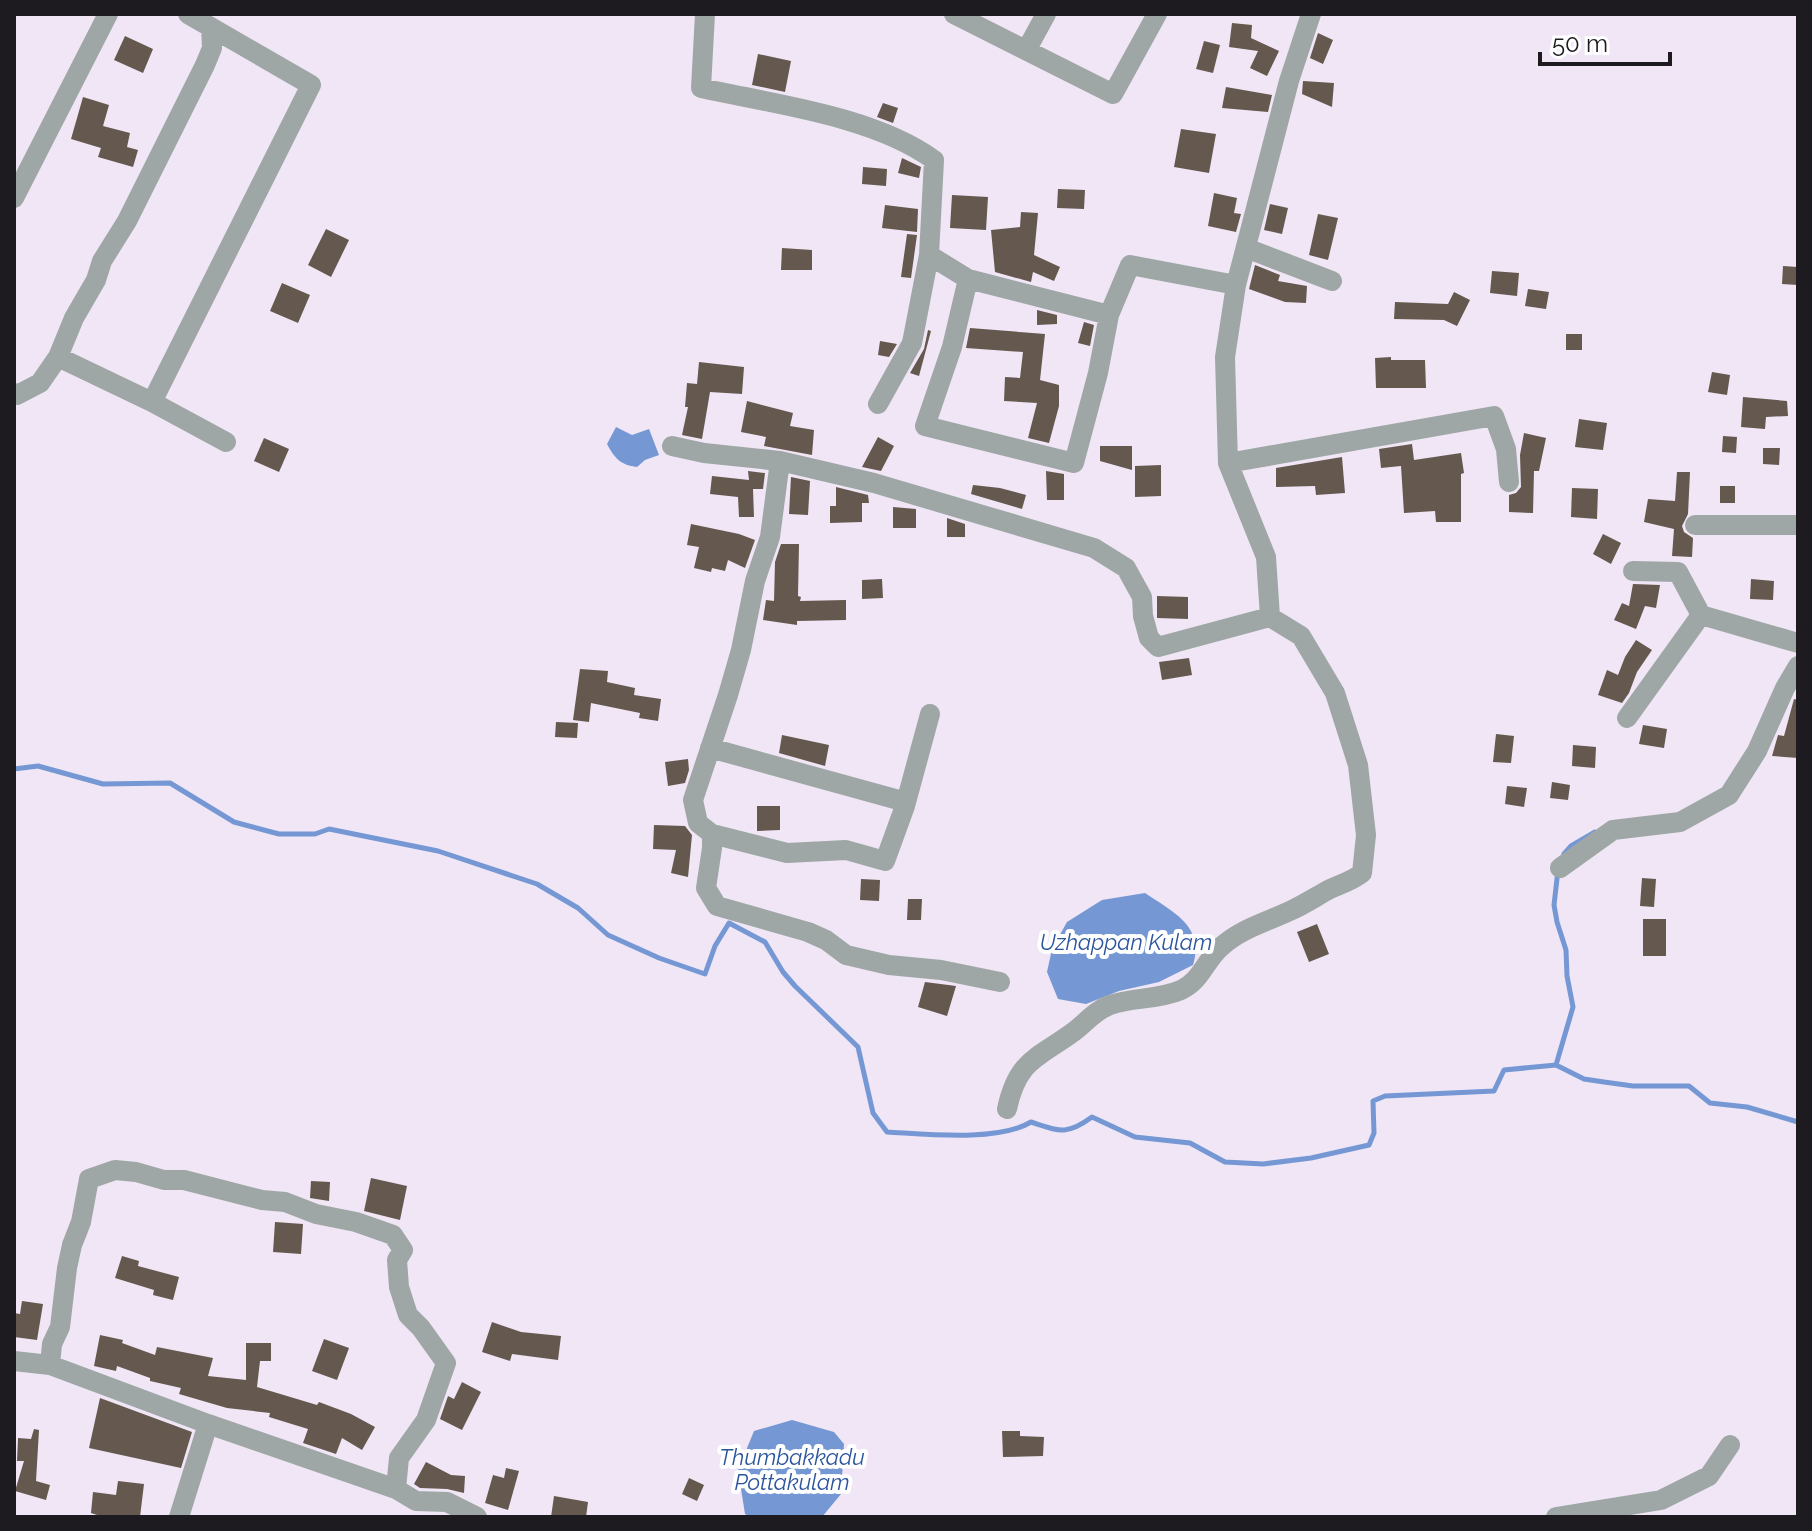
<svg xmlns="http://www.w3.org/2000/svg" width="1812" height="1531" font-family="Raleway,sans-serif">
<rect width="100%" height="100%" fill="#f0e6f5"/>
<path fill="#7598d4" d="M616,427L632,435L649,429L659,455L645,460L637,467C621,465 615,459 607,444Z
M1145,893C1173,912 1205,926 1193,965L1159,982L1119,991L1086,1004L1058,999L1047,972L1052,949L1067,922L1102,900Z
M792,1420L834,1432L844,1444L841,1494L822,1517H750L745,1514L738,1470L754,1431Z"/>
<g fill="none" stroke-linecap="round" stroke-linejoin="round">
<path stroke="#7598d4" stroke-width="5" d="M14,769L38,766L103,784L170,783L234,822L279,834H315L329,829L438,851L537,884L578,908L608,935L659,958L705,974L715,946L729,923L765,942L783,972L795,986L858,1047L873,1113L887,1132C926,1134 998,1142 1031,1122C1059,1131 1066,1136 1092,1117L1135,1137L1190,1143L1225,1162L1263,1164L1311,1158L1369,1145L1374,1133L1373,1101L1385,1096L1494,1091L1504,1070L1556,1065L1573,1007L1567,976L1566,950L1557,922L1554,905L1558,870
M1564,854L1571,846L1595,832
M1556,1065L1584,1079L1604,1082L1633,1086H1689L1710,1103L1747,1107L1798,1122"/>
</g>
<path fill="#65584f" d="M1232,23L1252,25L1251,38L1279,51L1267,76L1250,68L1258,51L1229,47Z
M1318,33L1333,40L1323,64L1310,58Z
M125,36L153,49L143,73L114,60Z
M1204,41L1220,45L1213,73L1196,69Z
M758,54L791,61L785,92L752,85Z
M1303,81L1334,83L1332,107L1302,94Z
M1226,87L1272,95L1268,112L1222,108Z
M83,97L109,105L103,126L130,133L127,147L138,150L133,167L98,157L101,148L71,139Z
M883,103L898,108L893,123L877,117Z
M1181,129L1216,134L1209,173L1174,167Z
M902,158L921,167L919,178L898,173Z
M863,167L887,169L886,186L862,184Z
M1058,189L1085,190L1084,209L1057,208Z
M1214,193L1237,198L1234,213L1241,214L1236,232L1208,226Z
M952,195L988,197L986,230L950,228Z
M1270,204L1288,208L1282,234L1264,230Z
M885,205L918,209L917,232L882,228Z
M1021,212L1038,213L1034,255L1060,267L1054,281L1033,272L1031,282L995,272L991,230L1020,227Z
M1318,214L1338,218L1328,260L1309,255Z
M326,229L349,240L331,277L308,265Z
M907,234L917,235L911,278L901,277Z
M782,248L812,250V270H781Z
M1255,265L1280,275L1278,281L1307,286L1306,303L1285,302L1249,289Z
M1783,266L1798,267V285L1782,284Z
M1492,271L1519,273L1517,296L1490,293Z
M282,283L310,295L298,323L270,311Z
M1528,289L1549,292L1546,309L1525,306Z
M1454,292L1470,300L1457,326L1444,320L1394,319L1395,302L1448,304Z
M1037,310L1057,315V324L1037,325Z
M1084,322L1094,325L1090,346L1078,343Z
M970,328L1045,334L1040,380L1059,385V406L1049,443L1028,438L1037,403L1004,401L1005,377L1020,378L1023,352L966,348Z
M928,330L931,331L919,376L910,373L924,349Z
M1566,334H1582V350H1566Z
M880,341L897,344L889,357L878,355Z
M1391,357V360H1425L1426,388H1376L1375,358Z
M699,362L744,367L742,394L710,392L702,439L682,435L688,407H685L687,383L697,384Z
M1712,372L1730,375L1727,395L1708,392Z
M1743,397L1787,401L1788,416L1766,417L1765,429L1741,427Z
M747,401L793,413L790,426L814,430L812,455L764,446L766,437L741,432Z
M1579,419L1607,423L1603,450L1575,447Z
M1524,433L1546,438L1539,471H1534L1533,513L1509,512V495L1516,493L1521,487L1520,455Z
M1723,436L1737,437L1736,453L1722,452Z
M878,437L894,446L881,471L862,467Z
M264,438L289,449L279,472L254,461Z
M1412,444L1414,460L1461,453L1464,473L1461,474V522H1436L1435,511L1404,513L1401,466L1381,468L1379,449Z
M1100,446H1132V470L1100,461Z
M1763,448H1780L1779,465L1763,464Z
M1342,457L1345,493L1316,495L1315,486L1276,487V468Z
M1161,465V496L1135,497V466Z
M748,471L765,473L763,489H753L754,517H739L738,497L710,494L712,476L749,480Z
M1046,471L1064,474V500H1047Z
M1677,472H1690L1688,514L1682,526L1684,532L1693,538L1692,557L1672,556L1674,529L1644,522L1648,499L1675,501Z
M791,477L810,481L808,515L789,514Z
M973,485L1000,488L1026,495L1022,509L971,494Z
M1720,486H1735V503H1720Z
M836,487L868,495L869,503H862V522L830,523V506H836Z
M1572,488L1598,489L1597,519L1571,517Z
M893,507L916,509V528H893Z
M947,518L965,524V537H947Z
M691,524L739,534L755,540L745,568L728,560L725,571L712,568L711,572L694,568L699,547L687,545Z
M1603,534L1621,543L1611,564L1593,554Z
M781,544H799L798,596L801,597L800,601L846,600V620L797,621V625L763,620L766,600L774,601L775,562Z
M882,579L883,598L862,599V580Z
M1751,579L1774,581L1773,600L1750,599Z
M1633,584L1660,585L1656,608L1645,606L1636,629L1614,620L1622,603L1629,606Z
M1157,596L1188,597V619L1157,618Z
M1636,640L1652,650L1637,672L1629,693L1622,703L1598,695L1607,670L1618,675L1625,657Z
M1189,658L1192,675L1162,680L1159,662Z
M580,669L608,671L607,682L635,688L634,695L661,699L658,721L639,718L640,713L591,703L589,722L573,720Z
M1794,699L1798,700V758L1772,756L1778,735L1784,736Z
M556,722L578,723L577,738L555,737Z
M1643,725L1667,729L1664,748L1639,744Z
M1496,734L1514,736L1511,763L1493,762Z
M782,735L829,745L825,766L779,753Z
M1573,745L1596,747L1595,768L1572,766Z
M688,759L689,770L685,783L668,786L665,762Z
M1552,782L1570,785L1568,800L1550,798Z
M1507,786L1527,788L1524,807L1505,804Z
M757,806H780V830L757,831Z
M654,825L685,826L692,835L688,877L671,873L676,850L653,849Z
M1642,878L1656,879L1654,907L1640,906Z
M861,879L880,880L879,901L860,900Z
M908,899H922L921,920H907Z
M1643,919H1666V956H1643Z
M1317,924L1329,954L1309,962L1297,932Z
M925,982L956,986L947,1016L918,1007Z
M371,1178L407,1186L400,1220L364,1211Z
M311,1181L330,1182L329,1201L310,1198Z
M275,1222L303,1224L301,1254L273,1252Z
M122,1256L139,1261L138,1266L179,1277L173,1300L153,1295L154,1290L115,1278Z
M22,1301L43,1304L37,1340L14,1337V1313L20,1314Z
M492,1322L521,1332L561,1336L558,1360L512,1354L510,1361L482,1352Z
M100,1335L123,1340L122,1343L155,1355L157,1347L213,1358L208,1376L246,1380V1343H271V1361H260L257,1387L317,1405L319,1402L351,1414L375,1427L362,1450L342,1438L336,1454L303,1443L308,1429L269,1417L270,1413L227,1408L179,1394L181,1388L150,1381V1378L117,1366L116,1371L94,1366Z
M324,1339L349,1348L337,1380L312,1371Z
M462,1382L481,1392L462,1430L440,1419L448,1396L454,1399Z
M100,1398L192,1432L181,1468L89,1448Z
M34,1429L39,1430L36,1481L50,1485L46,1500L15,1491L24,1461H17L18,1438L31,1439Z
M1002,1431H1020V1436L1044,1437L1043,1456L1003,1457Z
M426,1462L451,1475L465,1476L464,1493L447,1489L420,1488L414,1484Z
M506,1468L519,1471L508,1510L485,1503L493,1475L504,1478Z
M689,1478L704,1485L697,1501L682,1494Z
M118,1481L144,1484L140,1517H103L91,1513L93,1492L116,1495Z
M554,1496L588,1502L586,1517H551Z"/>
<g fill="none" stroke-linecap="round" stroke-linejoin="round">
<path stroke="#9ea7a5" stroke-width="20" d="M705,14L701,88C773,104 874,116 934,160L929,255L912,343L878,404
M954,14L1113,94L1157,14
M1027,49L1046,14
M14,198L108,14
M1246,248L1332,281
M929,255L968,279L1109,315L1130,265L1236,285
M968,279L952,347L925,426L1074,463L1098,373L1109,315
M58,357L74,318L96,280L102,261L127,221L205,65L212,48L211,27
M14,393L17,395L40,383L58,357L152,402L311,85L188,14
M152,402L226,442
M672,446L704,453L780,461L874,483L1094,548L1126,568L1142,597L1143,616L1149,638L1158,647L1270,617
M780,461L770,537L755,581L741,650L728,695L693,800L698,823L712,834V848L706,888L717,906L808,932L826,940L846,955L889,965L941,970L1000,982
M1228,463L1494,416L1506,449L1509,482
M1695,525H1798
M1633,571L1678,572L1701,615L1798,643
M1627,718L1701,615
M710,748L906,802
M712,834L787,853L846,850L885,861L905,806L930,714
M1560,868L1613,830L1680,822L1729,795L1757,751L1785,688L1798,666
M1007,1109C1018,1058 1039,1058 1076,1030C1087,1021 1096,1010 1110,1005C1133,997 1158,1000 1181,990C1202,980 1205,960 1222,946C1242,928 1269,921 1292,910C1305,904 1317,896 1330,889C1341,884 1352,881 1362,873L1366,835L1358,765L1335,693L1301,636L1270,617L1266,557L1228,463L1225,357L1236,285L1289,81L1311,14
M14,1361L50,1365L52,1344L60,1327L67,1268L72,1245L81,1222L89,1179L115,1170L136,1172L164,1180H184L262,1200L285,1202L316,1214L356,1222L393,1235L403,1250L397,1260L399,1287L408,1315L421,1328L446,1363L426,1420L399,1458L396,1489L416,1501L447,1502L477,1517
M50,1365L208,1424L396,1489
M179,1517L208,1424
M1556,1517L1661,1500L1709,1476L1730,1445"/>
</g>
<g text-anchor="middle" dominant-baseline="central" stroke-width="8" stroke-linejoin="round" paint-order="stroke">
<g font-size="22" font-style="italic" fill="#2b549c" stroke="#fff">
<text x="1126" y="942">Uzhappan Kulam</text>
<text x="792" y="1457">Thumbakkadu<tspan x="792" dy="25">Pottakulam</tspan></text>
</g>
</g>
<rect width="1812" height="1531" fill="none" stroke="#1e1b20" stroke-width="32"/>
<path d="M1540 52v12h130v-12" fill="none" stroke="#1e1b20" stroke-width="4"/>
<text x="1552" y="52" font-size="24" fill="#1e1b20" stroke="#ffffff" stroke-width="6" paint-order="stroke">50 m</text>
</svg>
